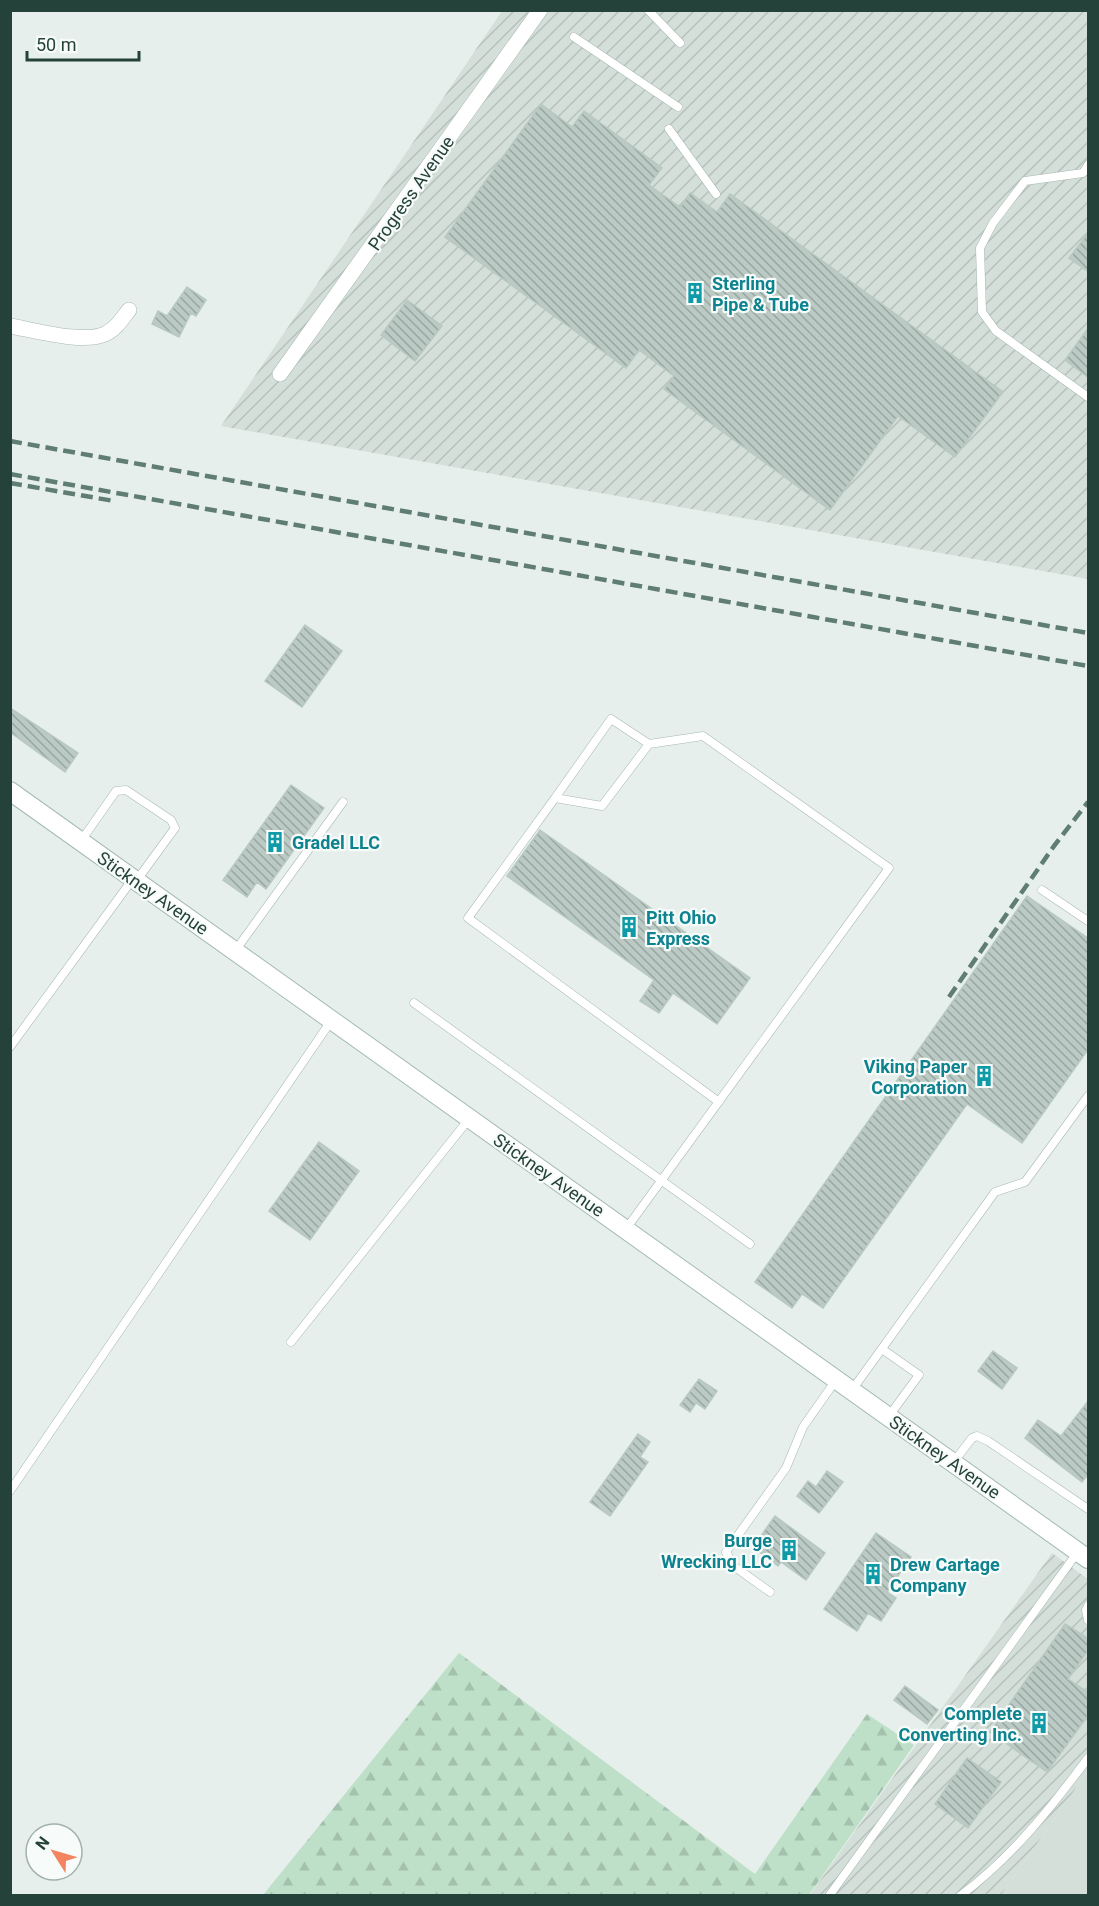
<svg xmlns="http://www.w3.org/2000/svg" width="1099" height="1906" font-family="Roboto,sans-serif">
<defs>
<pattern id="industrial-furrows" width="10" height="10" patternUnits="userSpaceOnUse" patternTransform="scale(1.5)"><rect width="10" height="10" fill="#d4dfda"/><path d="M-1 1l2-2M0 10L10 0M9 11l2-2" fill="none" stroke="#b6c1bc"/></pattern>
<pattern id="forest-firs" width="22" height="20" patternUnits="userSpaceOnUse" patternTransform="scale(1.5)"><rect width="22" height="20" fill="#bfe0c8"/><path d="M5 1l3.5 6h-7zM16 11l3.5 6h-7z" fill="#a4c1ad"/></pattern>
<pattern id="building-back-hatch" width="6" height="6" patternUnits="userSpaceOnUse" patternTransform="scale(1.5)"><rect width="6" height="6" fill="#bbcac4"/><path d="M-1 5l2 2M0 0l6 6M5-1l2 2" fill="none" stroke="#98a6a0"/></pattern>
</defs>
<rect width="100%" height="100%" fill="#e6efeb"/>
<path fill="#d4dfda" d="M1088,1771V1895H1001Z"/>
<path fill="url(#industrial-furrows)" d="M502,11H1088V579L221,426Z
M1052,1553L1088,1579V1771L1001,1895L809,1896Z"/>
<path fill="url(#forest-firs)" d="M459,1653L755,1874L867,1714L914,1745L809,1895H263Z"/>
<path fill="url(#building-back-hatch)" stroke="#b8c9c2" stroke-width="1.5" d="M541,104L572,127L584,111L662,168L649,185L680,207L690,193L717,212L730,194L1003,392L955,457L898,416L830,510L664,389L674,376L639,350L626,368L445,237Z
M1089,232V272L1069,258Z
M187,287L206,300L196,316L191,313L179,337L152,324L158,311L167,316Z
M407,300L442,326L415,361L381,335Z
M1089,327V378L1065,360Z
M305,625L342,651L302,707L265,681Z
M10,708L78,753L65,772L10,732Z
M291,785L324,808L266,889L257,882L247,897L223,880Z
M540,830L750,978L717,1024L673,993L659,1013L640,1001L654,980L507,876Z
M1027,896L1089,939V1048L1022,1143L967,1104L823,1308L802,1294L792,1308L755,1282Z
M319,1142L359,1171L310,1240L269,1211Z
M993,1351L1017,1368L1002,1389L978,1371Z
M699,1379L717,1391L705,1409L696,1403L690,1412L680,1405Z
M1089,1400V1473L1082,1482L1025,1438L1038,1420L1061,1436Z
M638,1434L650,1442L640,1457L648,1462L610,1516L590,1502Z
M827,1471L843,1482L819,1513L797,1496L808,1481L816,1487Z
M775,1516L825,1553L806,1580L781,1562L778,1566L753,1547Z
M876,1533L911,1557L887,1592L896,1598L881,1621L868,1613L857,1631L824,1609Z
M1065,1624L1089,1639V1649L1068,1679L1089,1693V1714L1047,1772L990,1732Z
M905,1686L938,1710L927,1724L894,1700Z
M967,1758L1001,1782L968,1828L935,1804Z"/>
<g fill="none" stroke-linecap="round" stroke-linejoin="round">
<defs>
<path id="lane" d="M648,10L680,43
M574,37L678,107
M669,129L716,194
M1088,165L1083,173L1025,181L993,223L980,248L982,312L996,331L1088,397
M555,798L611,719L649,744
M81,841L116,791L126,790L171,820L175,828L137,880
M1042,890L1088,921
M235,951L343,802
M414,1003L750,1244
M10,1047L132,880
M626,1229L889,868L703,736L649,744L602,806L555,798L468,918L719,1102
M291,1342L469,1119
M882,1349L919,1375L889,1416
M852,1390L995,1192L1025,1182L1088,1096
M953,1463L972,1438L977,1436L988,1441L1088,1509
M10,1491L331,1021
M770,1592L735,1567L726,1552L786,1468L803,1427L836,1380
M1088,1606L1086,1610L1088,1620
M829,1896L1077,1553
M960,1896C1011,1858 1051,1808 1088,1758"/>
<path id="street" d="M10,326C34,330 83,344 105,334C116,329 122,319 129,310
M280,374L540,10"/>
<path id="secondary" d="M10,791L1088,1559"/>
</defs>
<use href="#lane" stroke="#a8b8b2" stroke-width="9"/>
<use href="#street" stroke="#a8b8b2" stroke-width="16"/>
<use href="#secondary" stroke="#a4bbb3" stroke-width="20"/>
<use href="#lane" stroke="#fff" stroke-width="8"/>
<use href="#street" stroke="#fff" stroke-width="15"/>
<use href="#secondary" stroke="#fff" stroke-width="18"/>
<path stroke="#5f7d75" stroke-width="4.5" stroke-dasharray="12 6" stroke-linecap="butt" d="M10,441L1088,633
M10,474L1088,666
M10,483L114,501
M949,997L1054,846L1088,802"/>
</g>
<defs>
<symbol id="building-bare" viewBox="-9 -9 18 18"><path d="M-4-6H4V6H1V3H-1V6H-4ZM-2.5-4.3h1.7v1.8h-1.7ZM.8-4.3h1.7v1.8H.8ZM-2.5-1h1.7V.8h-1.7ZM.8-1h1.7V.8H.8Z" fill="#0f9aa8" stroke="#f7fbf9" stroke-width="2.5" paint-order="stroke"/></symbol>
</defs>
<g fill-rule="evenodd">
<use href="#building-bare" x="680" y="278" width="30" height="30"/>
<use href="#building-bare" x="260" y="827" width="30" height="30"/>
<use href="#building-bare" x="614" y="912" width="30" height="30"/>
<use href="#building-bare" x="969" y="1061" width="30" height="30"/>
<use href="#building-bare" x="774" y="1535" width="30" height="30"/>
<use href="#building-bare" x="858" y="1559" width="30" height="30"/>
<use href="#building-bare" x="1024" y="1708" width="30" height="30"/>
</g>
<g text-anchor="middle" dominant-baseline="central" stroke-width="4.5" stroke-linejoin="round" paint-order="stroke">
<g font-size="18" fill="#24423a" stroke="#f7fbf9">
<text transform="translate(411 193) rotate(-55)">Progress Avenue</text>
<text transform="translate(153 893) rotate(35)">Stickney Avenue</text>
<text transform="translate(549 1175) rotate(35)">Stickney Avenue</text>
<text transform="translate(945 1457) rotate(35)">Stickney Avenue</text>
</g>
<g font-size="18" font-weight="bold" fill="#0d838f" stroke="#f7fbf9" text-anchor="start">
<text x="712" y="283">Sterling<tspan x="712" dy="21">Pipe &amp; Tube</tspan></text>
<text x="292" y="842">Gradel LLC</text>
<text x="646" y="917">Pitt Ohio<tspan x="646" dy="21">Express</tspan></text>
<text x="967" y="1066" text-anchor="end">Viking Paper<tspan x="967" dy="21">Corporation</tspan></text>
<text x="772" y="1540" text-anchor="end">Burge<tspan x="772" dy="21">Wrecking LLC</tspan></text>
<text x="890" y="1564">Drew Cartage<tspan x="890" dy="21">Company</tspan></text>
<text x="1022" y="1713" text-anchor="end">Complete<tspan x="1022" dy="21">Converting Inc.</tspan></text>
</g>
</g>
<rect width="1099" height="1906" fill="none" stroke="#24423a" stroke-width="24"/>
<g transform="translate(54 1852) rotate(307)"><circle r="28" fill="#f7fbf9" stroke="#a3b1ad" stroke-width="1.5"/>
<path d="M0-4.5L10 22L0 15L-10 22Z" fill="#f4845f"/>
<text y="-9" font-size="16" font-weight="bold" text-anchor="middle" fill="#24423a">N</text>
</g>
<path d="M27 51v9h112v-9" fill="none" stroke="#24423a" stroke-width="3"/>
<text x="36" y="51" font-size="18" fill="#24423a" stroke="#f7fbf9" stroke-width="4.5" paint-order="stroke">50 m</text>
</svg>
